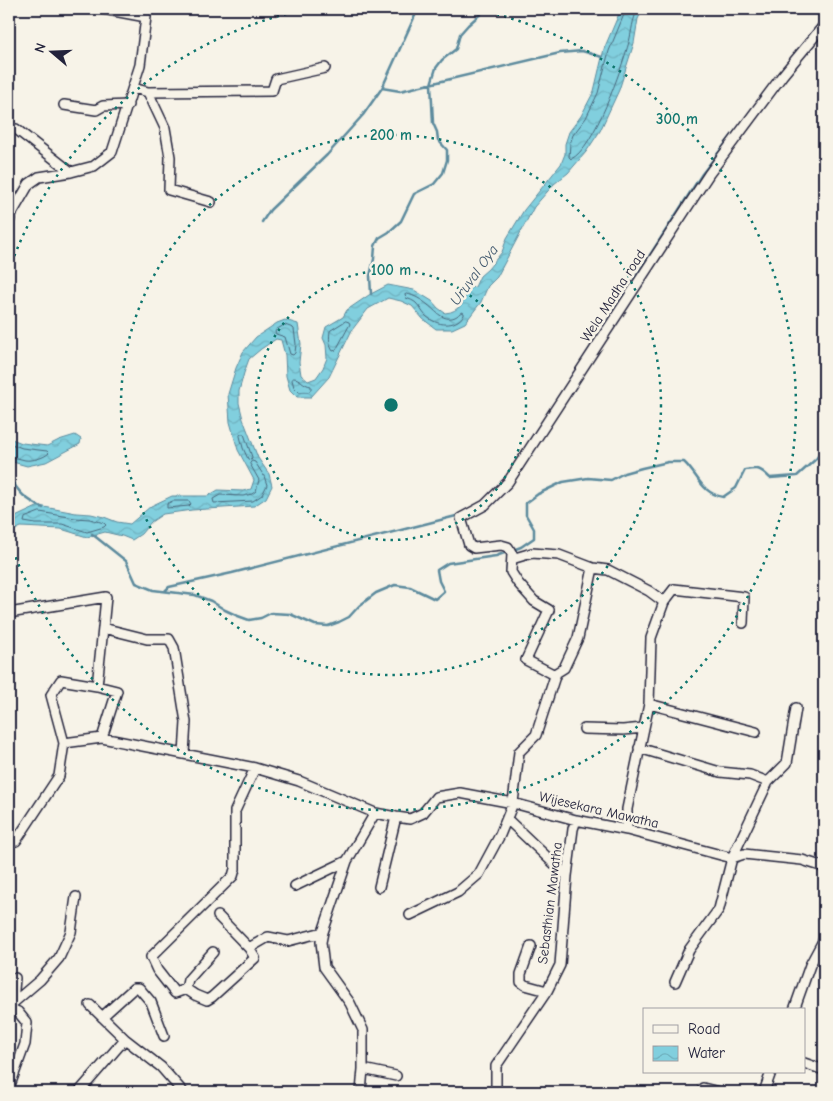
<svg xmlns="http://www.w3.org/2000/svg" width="833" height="1101" font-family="'Comic Neue',sans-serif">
<defs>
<pattern id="water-waves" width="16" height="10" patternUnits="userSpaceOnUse" patternTransform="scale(1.25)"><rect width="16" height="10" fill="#81cfde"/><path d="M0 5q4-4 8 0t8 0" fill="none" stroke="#6fb1bf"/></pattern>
</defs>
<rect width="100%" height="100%" fill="#f7f3e8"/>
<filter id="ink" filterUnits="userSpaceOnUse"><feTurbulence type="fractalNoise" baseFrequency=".02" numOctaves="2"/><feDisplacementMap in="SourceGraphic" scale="10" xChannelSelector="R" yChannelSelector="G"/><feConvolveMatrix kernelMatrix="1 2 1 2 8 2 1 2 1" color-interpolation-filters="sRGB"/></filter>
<g filter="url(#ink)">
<path fill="url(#water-waves)" stroke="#5b8a9d" d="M621,9H643L638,19L634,43L619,90L600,131L586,152L568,173L554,184L534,207L497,277L488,286L481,302L465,323L452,329H436L423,319L412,306L401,301L388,298L368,309L352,330L329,377L311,397H297L290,390L286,376L285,355L281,340L276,339L261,349L249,359L244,373L239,391V403L243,419L258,458L269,474L272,486L266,498L254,506L192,510L163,514L151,522L141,534L132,540L122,536L105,532L87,537L61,529L21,527L9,533V520L39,506L76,513L91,514L104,517L117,522L130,524L151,506L172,496H208L218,490L243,491L251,489L254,480L238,450L230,422L228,394L236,368L243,352L256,337L277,323L285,320L298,324L301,344L299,362L301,375L308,381L316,378L323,368L327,358L326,345L323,338L326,327L343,317L347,310L369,295L388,285L414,290L432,301L438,308L445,313C461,312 463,300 470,288L475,287L480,276L488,269L502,252L507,238L524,210L561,164L565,154V144L569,132L581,116L594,91L604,49Z
M75,435L81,439L80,444L46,462L27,466L9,461V438L22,443L47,446L59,440Z"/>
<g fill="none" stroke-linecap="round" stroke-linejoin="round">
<path stroke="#48677c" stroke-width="1" d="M625,9V12L609,51L598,93L586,118L573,135L570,144L569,157L571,159C594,149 622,67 629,42C632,31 632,20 638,9
M407,294C414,295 422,300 428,305C436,311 443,322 455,317C458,316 459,313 462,312L464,313V315C455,328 437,326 426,316C422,312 420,307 416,303C414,301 409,299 406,298L405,295Z
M346,321L349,322L350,324L336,350L333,351C329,346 329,337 330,331Z
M285,325L293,328L294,329L296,344L295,353L293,355L290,354L285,337L276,334L275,332L276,330Z
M294,378C300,378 303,385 311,386V390L308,392H299L294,387L292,380Z
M241,434H244L252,457L251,460L248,459L243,448L240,436Z
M9,443L22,448L47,451L49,453C44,458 32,461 25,460C20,459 14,457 9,456
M252,461L255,462L264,476L267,485L262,495L253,501L214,503L213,499L220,495L243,496L252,494L256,491L259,480L250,464Z
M173,501H189L191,504L189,506L167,508V504Z
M40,512L75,518L90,519L104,523L106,525L104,527L87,532L62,524H36L24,522L25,518Z"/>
<path stroke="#5b8a9d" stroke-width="2.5" d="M382,88L400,91L560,53L582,51L602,57
M262,222L270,210L327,155L363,115L382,88L418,9
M371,294L370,276L374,259L375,246L379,238L389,232L401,221L414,194L434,184L443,173L447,160V150L438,140L437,132L433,123L431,84L436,68L442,60L456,49L460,34L468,25L486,9
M562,392L702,174L736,130
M511,469L523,451
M9,477C21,495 24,498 43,508
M92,534L126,561L136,583L153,590L195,595L211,601L225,610L238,616L249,620L261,618L271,613L290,614L315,625L328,626L339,622L349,617L359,606L376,593L395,585L410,587L435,599L444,591L439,581L437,570L448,563L496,556L521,547L534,538V529L526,515V503L538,494L563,482L588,478L611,480L624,473L642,468L668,462H684C699,476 701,493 723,497L736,488L745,470C759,468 760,468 770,478L797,476L816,459L821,452L824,451
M165,591L169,587L232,573L460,515"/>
<defs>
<path id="street" d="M103,9L146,17
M133,88L148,92L272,91L276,79L325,68
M148,92L165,128L170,157L169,190L211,202
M64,105L96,110L103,106L128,105
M16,129L71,172
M9,222L11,215L29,184L39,177L71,172L94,166L112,152L140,65L146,17L145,9
M512,554L515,558L532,553L559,555L593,568L608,570L649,591L664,602
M9,613L106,597L103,628
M556,673L553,674L526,660L549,610L534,601L518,583L511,572L512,554L508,547L501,545L474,548L469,545L461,518L485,505L508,482L709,174L782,76L824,25
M97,686L117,691L102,738
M649,704L756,732
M584,729L623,730L643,728
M64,743L51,695L61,680L97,686L103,628L147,639H169L174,648L186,722L184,754
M639,748L720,772L750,775L768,782
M507,819L567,876
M627,830V809L649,704L651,638L664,602L674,589L744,597L743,623
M9,837L16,841L59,776L64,743L102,738L255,768L299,781L375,813L396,817L410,819L423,813L436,797L460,793L513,803L576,820L627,830L732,858L744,854L802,860L824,867
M295,886L347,861
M379,887L396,817
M410,915L458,892L479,874L500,835L513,803L519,752L536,735L556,673L564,668L578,638L593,568
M218,916L249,948L268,937L288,941L323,932
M531,946L521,974V982L525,985L547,991
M213,952L188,980L186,989L175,993L157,970L151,957L233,876L235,869V811L255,768
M675,982L689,950L719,909L732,858L768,782L787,763L796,708
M186,989L195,995L207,1000L212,997L255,958L249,948
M13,1003L15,978
M90,1005L125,1039
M9,1008L11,1009L13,1003L40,980L59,958L71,932L76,897
M794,1010L810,965L824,939
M102,1017L134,988H139L151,1002L164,1036
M804,1063L824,1070
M363,1069L396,1076
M9,1088L25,1044L27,1023L18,1012L11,1009
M703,1088L719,1092
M79,1092L125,1039L161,1067L183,1092
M361,1092L363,1069V1030L350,1003L324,967L321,942L323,932L347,861L375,813
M496,1092V1066L547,991L560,965L567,876L573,829L576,820
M764,1092L771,1072"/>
</defs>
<use href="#street" stroke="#22223b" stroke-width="12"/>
<use href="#street" stroke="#f7f3e8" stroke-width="9"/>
</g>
</g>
<g fill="none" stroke="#0f766e" stroke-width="2.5" stroke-dasharray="2.5 5">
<circle cx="391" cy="405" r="135"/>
<circle cx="391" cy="405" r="270"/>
<path d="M9 270A405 405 0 0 1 307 9M475 9A405 405 0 1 1 9 540"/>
</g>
<g text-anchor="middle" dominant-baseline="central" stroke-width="5" stroke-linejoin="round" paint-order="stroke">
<g font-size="14" fill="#22223b" stroke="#f7f3e8">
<text transform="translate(613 296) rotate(-57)">Wela Madha road</text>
<text transform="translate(599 810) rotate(13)">Wijesekara Mawatha</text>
<text transform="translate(550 903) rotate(-83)">Sebasthian Mawatha</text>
</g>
<g font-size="15" font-style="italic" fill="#3e566c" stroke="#f7f3e8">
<text transform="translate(474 275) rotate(-54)">Uruval Oya</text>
</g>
</g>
<circle cx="391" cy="405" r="8" fill="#0f766e" stroke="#f7f3e8" stroke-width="2.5"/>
<g font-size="15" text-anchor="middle" font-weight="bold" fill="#0f766e" stroke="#f7f3e8" stroke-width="5" stroke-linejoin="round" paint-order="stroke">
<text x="677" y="124">300 m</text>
<text x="391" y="140">200 m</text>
<text x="391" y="275">100 m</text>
</g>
<rect width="833" height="1101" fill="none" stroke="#f7f3e8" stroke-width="30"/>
<rect x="15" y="15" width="803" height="1071" fill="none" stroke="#22223b" stroke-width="2" filter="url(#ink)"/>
<rect x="643" y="1008" width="162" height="65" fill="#f7f3e8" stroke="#a29fa3"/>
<rect x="653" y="1025" width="25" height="8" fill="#f7f3e8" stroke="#a29fa3"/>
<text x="688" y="1034" font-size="15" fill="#22223b">Road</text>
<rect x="653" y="1046" width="25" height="15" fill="url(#water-waves)" stroke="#a29fa3"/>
<text x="688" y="1058" font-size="15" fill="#22223b">Water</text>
<g transform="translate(52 52) rotate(289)" stroke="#f7f3e8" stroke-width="4" paint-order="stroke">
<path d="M0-4L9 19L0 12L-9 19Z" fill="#22223b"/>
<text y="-8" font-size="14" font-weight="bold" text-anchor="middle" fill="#22223b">N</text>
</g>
</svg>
